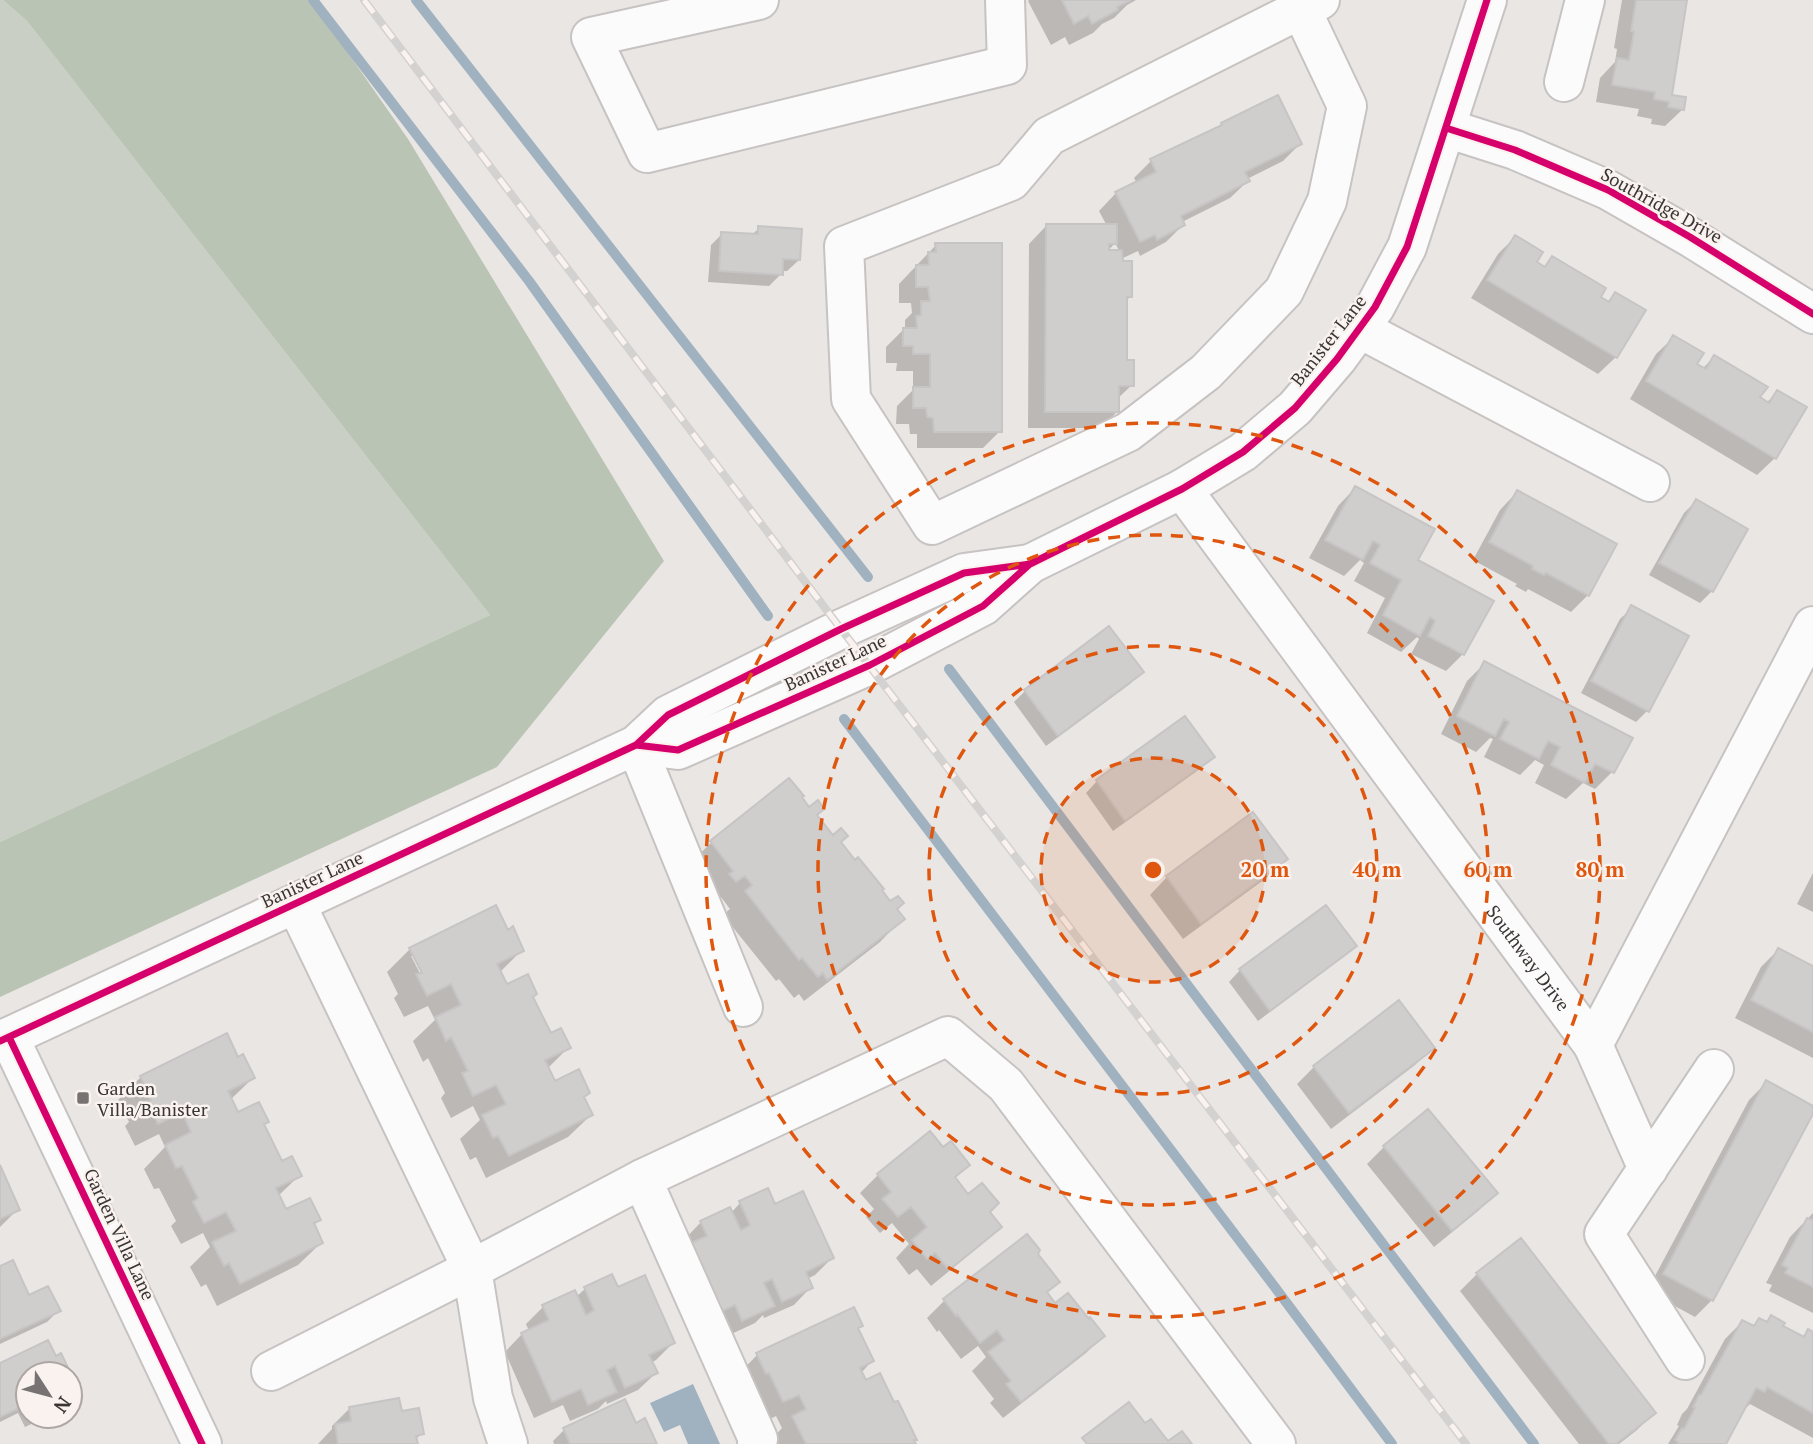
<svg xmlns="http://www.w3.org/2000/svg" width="1813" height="1444" font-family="'PT Serif',serif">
<rect width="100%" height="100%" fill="#eae6e4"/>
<path fill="#cacfc5" d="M0,0H3L27,21L490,615L0,842Z"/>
<path fill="#bac4b5" d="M3,0H311L408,139L664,561L497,767L0,997V842L490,615L27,21Z"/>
<path fill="#a0b2c0" d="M693,1384L720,1444H688L680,1425L664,1432L650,1403Z"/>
<path fill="#0003" fill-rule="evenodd" d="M1029,0H1136L1127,5L1114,18L1102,24L1093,33L1069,45L1065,37L1051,45L1028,1Z
M1622,0H1685L1670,97L1683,109L1665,126L1651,124L1652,119L1637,116L1639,109L1596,102L1600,78L1615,62L1617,49L1614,48Z
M1222,124L1300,144L1283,161L1247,179L1248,181L1230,198L1182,222L1183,225L1166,242L1140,256L1138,251L1121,259L1130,297L1126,301L1125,362L1132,385L1117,399L1118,411L1100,428H1028L1029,244L1046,226H1107L1099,211L1116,193L1137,183L1134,178L1151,161L1218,129ZM1115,243L1120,252H1107Z
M759,228L799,260L787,271H781V274L769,286L708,282L711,245L722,234L751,236Z
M1515,237L1535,263L1543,268L1552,258L1606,303L1615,294L1616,357L1598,374L1471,298L1498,254Z
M936,245L1000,431L983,448H917V434H910L909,424H896L897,406L913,390V371H896L897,363H886V347L905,328V320L912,313L911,303H899V284Z
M1674,337L1695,365L1702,369L1714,357L1757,397L1766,403L1778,392L1775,458L1757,475L1630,399L1656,354Z
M1355,488L1416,561L1463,654L1446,671L1411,654L1419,639L1417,637L1401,652L1367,633L1385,598L1354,581L1364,563L1360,560L1344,576L1309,558L1338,506Z
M1517,492L1588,595L1571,612L1528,589L1526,592L1515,586L1517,584L1473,560L1500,510Z
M1696,501L1712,591L1700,603L1649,575L1684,513Z
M1632,608L1647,711L1636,722L1581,693L1620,619Z
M1485,663L1612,772L1595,789L1583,783L1566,799L1535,783L1544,765L1535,760L1520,775L1484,757L1493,739L1490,738L1476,752L1441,734L1467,681Z
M1141,672L1130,684L1046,746L1014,702L1025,691Z
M1212,757L1201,768L1113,831L1086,793L1097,781Z
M789,781L800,797L902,919L880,942L804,1001L799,994L794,998L779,979L776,981L723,915L730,909L721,897L713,904L688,865L711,843Z
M1286,859L1269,876L1183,939L1150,895L1167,877Z
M1813,873V912L1797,904Z
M507,932L522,950L499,973L506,986L532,997L550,1035L569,1047L547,1069L554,1083L588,1093L583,1098L591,1115L568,1137L486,1178L476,1157L470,1160L460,1139L480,1120L473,1106L451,1118L441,1098L445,1093L428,1058L423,1062L413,1041L435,1020L428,1006L404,1017L394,998L398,994L387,972L410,949ZM411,956H415L427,980L424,981Z
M1355,946L1343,957L1258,1021L1229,982L1240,970Z
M1778,950L1813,968V1058L1735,1018L1761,967Z
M1433,1047L1415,1065L1331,1129L1297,1084L1314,1067Z
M237,1059L253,1078L230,1100L237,1114L267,1122L263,1126L282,1163L300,1175L278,1196L286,1211L319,1220L313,1226L321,1243L298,1265L217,1306L206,1284L201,1287L190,1267L210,1247L203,1233L181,1244L171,1226L176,1221L159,1188L154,1189L144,1169L165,1147L159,1134L135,1146L125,1126L129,1122L118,1100L141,1077Z
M1766,1083L1813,1108V1111L1712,1300L1695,1317L1647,1291L1749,1100Z
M930,1133L943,1149L968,1165L954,1178L968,1197L988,1212L1000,1227L982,1244L931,1286L917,1269L909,1275L896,1258L909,1244L892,1223L880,1233L866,1217L874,1209L860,1193L878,1175Z
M1384,1147L1495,1193L1478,1211L1434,1247L1367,1164Z
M0,1169L18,1209L0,1227Z
M740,1203L774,1206L832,1258L815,1275L807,1279L811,1287L794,1305L764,1318L763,1315L755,1323L725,1337L684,1240L701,1222L731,1213Z
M1813,1213V1313L1769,1291L1772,1285L1766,1283L1790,1237Z
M1027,1236L1035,1254L1045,1294L1055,1305L1103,1336L1086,1353L1003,1418L990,1403L994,1399L972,1371L986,1357L978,1346L961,1359L939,1330L937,1332L927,1318L944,1301Z
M0,1268L28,1297L58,1311L47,1322L0,1344Z
M1477,1274L1654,1413L1637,1430L1619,1444H1579L1460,1291Z
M611,1276L617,1289L673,1343L656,1360L651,1363L656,1373L638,1390L607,1404L606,1401L598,1409L570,1421L563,1405L534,1418L505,1352L522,1334L529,1331L526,1324L543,1307L576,1297L585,1289Z
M1771,1318L1781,1327L1802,1338L1808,1331L1813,1334V1438L1750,1404L1746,1408L1744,1407L1724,1444H1668L1679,1426L1677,1425L1682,1414L1687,1409L1725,1339L1742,1322L1752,1327L1759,1320L1765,1323Z
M861,1325L857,1329L872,1361L861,1373L865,1382L893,1404L915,1439L913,1441L914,1444H773L771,1440L782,1428L776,1416L760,1424L735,1378L757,1355Z
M55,1358L69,1374H28V1416H48L25,1427L18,1413L0,1422V1365Z
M349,1409L400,1413L422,1433L415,1440L416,1444H318L332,1429V1426Z
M635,1425L655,1444H554L553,1441L564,1430Z"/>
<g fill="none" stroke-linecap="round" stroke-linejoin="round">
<path stroke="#a0b2c0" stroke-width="10" d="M313,0L529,281L768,616
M416,0L868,577
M949,669L1534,1444
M844,719L1274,1286L1392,1444"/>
</g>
<path fill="#d0cdcd" stroke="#c7c4c5" stroke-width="2" d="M1062,0H1131L1117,7L1118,10L1092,24L1088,16L1074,24Z
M1636,0H1687L1672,95L1686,97L1684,110L1668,107L1669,102L1654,99L1655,92L1612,85L1617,58L1629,60L1634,32L1631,31Z
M1278,95L1302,144L1245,172L1250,181L1181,216L1185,225L1157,240L1155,235L1140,242L1115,192L1156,172L1150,159L1222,125L1221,123Z
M1046,224H1117V244H1109V250H1122L1123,261H1132V297H1127V360H1134V386H1119V412H1045Z
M758,226L802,229L800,260L783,259V275L719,271L721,232L758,234Z
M1515,235L1543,252L1537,262L1545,267L1552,256L1606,288L1601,297L1609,302L1615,292L1646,310L1617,358L1487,280Z
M935,243H1002V432H934L933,418L927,417L926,408H913V387H930V354H913V346H903V328H917L916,316L921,315V301H930L928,287H916V265H929L928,252H936Z
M1673,335L1704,353L1697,364L1706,369L1714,355L1768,387L1760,397L1769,403L1777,390L1807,407L1776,459L1646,381Z
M1355,486L1435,529L1418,560L1494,601L1464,655L1428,636L1435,621L1430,617L1420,636L1383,615L1401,580L1370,563L1380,545L1373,541L1363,560L1325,540Z
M1517,490L1617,544L1589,596L1546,573L1544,575L1532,569L1533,566L1489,542Z
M1696,499L1748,529L1713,592L1659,563Z
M1631,605L1689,636L1649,712L1591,681Z
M1109,626L1144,672L1058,736L1024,690Z
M1484,661L1633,738L1614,773L1595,764L1585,783L1551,765L1560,747L1548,741L1539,759L1500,739L1509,722L1504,719L1495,736L1457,716Z
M1185,716L1215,757L1125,821L1096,780Z
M789,778L804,796L802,797L809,807L818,800L824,809L817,815L833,835L841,828L848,836L841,842L855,860L858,857L884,889L882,890L890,901L898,896L904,903L897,909L905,919L827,980L823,973L818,977L802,958L799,960L745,891L752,885L745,876L736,882L729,874L733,871L710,841Z
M1253,812L1288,859L1201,924L1166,876Z
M496,905L508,930L513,926L524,951L497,964L507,984L528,974L537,994L533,997L551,1033L561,1028L571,1048L545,1060L555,1081L579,1069L590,1093L584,1097L593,1115L509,1156L498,1136L493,1138L482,1115L506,1104L496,1085L473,1096L462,1073L468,1071L451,1037L446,1041L435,1017L461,1005L451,984L427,996L416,974L422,973L409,948Z
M1326,905L1357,946L1270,1011L1239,969Z
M1778,948L1813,966V1032L1751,1000Z
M1399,1000L1435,1048L1349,1113L1313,1066Z
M227,1033L238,1057L243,1054L255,1078L228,1091L238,1112L259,1102L269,1122L264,1124L282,1161L292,1156L302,1176L276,1188L286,1209L310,1198L321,1220L314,1223L323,1243L240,1284L229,1263L224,1266L212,1242L236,1231L226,1212L204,1223L193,1202L198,1198L182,1166L176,1168L165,1145L191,1132L182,1112L158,1124L147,1102L151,1100L140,1076Z
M1766,1080L1813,1106V1114L1713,1301L1663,1274Z
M1428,1109L1498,1193L1452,1231L1383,1146Z
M930,1131L943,1147L951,1141L970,1165L955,1177L968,1194L982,1183L999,1203L990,1212L1002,1227L949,1270L935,1253L927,1259L912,1240L927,1227L911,1207L898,1217L882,1199L891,1192L877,1174Z
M0,1165L20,1210L0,1219Z
M768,1188L775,1204L803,1191L834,1258L806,1272L813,1288L782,1302L772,1279L764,1283L775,1306L742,1321L735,1305L713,1315L682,1247L707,1236L700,1221L730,1207L741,1230L750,1225L739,1201Z
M1807,1218L1813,1220V1287L1785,1273L1788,1268L1782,1265Z
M1027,1234L1040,1250L1038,1254L1060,1282L1047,1292L1055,1303L1068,1293L1089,1319L1090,1317L1105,1336L1021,1402L1006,1384L1011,1381L988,1352L1004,1340L997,1330L980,1343L957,1314L956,1316L943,1299Z
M1521,1238L1656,1413L1616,1444H1609L1476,1273Z
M13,1260L29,1295L48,1286L61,1311L0,1339V1266Z
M612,1274L618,1287L645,1275L675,1343L649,1355L658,1373L625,1388L615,1366L607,1370L617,1392L588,1405L581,1389L552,1402L521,1333L549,1320L542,1305L575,1290L586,1315L594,1310L584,1287Z
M854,1307L863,1326L858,1328L874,1361L860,1368L866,1380L880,1373L894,1402L898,1401L917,1440H914L916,1444H806L792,1416L806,1409L799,1395L783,1402L769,1373L766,1374L756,1353Z
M1771,1315L1785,1323L1783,1326L1804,1337L1808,1329L1813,1332V1413L1767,1387L1765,1392L1756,1388L1726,1444H1677L1678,1442L1675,1440L1682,1428L1684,1429L1695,1408L1693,1407L1699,1395H1701L1742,1320L1754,1326L1759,1318L1767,1322Z
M48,1340L56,1356L61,1353L81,1395L70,1401V1374H28V1404L0,1417V1363Z
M399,1398L402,1411L419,1408L424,1434L416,1436L418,1444H338L335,1424L351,1421L349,1407Z
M625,1399L636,1423L645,1418L657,1444H570L563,1428Z
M1129,1402L1145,1423L1151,1419L1168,1441L1182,1431L1192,1444H1087L1082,1438Z"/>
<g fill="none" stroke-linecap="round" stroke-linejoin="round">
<defs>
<g id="minor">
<path d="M759,0L591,37L647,153L1007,65L1005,0"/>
<path d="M1301,9L1347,106L1327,201L1284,291L1206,372L1128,432L932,525L851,399L844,246L1011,181L1049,136L1301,9L1320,0"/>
<path d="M1564,82L1585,0"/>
<path d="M1446,128L1515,150L1608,190L1690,237L1813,314"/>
<path d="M1360,329L1650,482"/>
<path id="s1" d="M1182,489L1593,1045L1813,626"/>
<path d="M636,745L678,750L870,665L983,606L1030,564L1182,489L1243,452L1295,408L1337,359L1375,307L1407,247L1487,0"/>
<path d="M636,745L743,1007"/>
<path d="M296,904L472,1269L493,1398L508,1444"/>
<path d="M9,1037L202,1444"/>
<path d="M0,1041L636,745L668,715L841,629L964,573L1030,564"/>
<path d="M1593,1045L1648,1169"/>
<path d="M642,1179L758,1439L757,1444"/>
<path d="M1685,1360L1604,1234L1714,1069"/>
<path d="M271,1371L472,1269L642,1179L948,1036L1006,1085L1276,1444"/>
</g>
</defs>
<use href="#minor" stroke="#c6c3c2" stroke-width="42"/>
<use href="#minor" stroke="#fcfbfb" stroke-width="38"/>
<defs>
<path id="rail" d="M364,0L841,629L1466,1444"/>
</defs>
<use href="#rail" stroke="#d4d2d1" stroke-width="8"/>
<use href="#rail" stroke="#faf2ee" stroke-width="5" stroke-dasharray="16" stroke-linecap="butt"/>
<defs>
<path id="cycleway" d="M1446,128L1515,150L1608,190L1690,237L1813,314
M636,745L678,750L870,665L983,606L1030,564L1182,489L1243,452L1295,408L1337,359L1375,307L1407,247L1487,0
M9,1037L202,1444
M0,1041L636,745L668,715L841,629L964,573L1030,564"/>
</defs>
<use href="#cycleway" stroke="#faf2ee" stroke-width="11"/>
<use href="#cycleway" stroke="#d6006c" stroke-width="7"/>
</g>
<circle cx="1153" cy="870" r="112" fill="#df570e" fill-opacity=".12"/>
<g fill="none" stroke="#df570e" stroke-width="3.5" stroke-dasharray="12 9">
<circle cx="1153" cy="870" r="112"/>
<circle cx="1153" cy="870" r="224"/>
<circle cx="1153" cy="870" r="335"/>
<circle cx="1153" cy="870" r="447"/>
</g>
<rect fill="#777372" stroke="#faf2ee" stroke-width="2.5" x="76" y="1091" width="14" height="14" rx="3.5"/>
<g text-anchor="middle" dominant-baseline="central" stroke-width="5" stroke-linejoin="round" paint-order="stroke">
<g font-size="18" fill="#393534" stroke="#faf2ee">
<text transform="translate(1662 205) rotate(29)">Southridge Drive</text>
<text transform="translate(1328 340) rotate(-52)">Banister Lane</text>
<text transform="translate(835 662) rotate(-25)">Banister Lane</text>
<text transform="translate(312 879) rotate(-25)">Banister Lane</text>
<text stroke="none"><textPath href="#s1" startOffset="583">Southway Drive</textPath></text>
<text transform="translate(120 1234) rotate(65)">Garden Villa Lane</text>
</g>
<g font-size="18" fill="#393534" stroke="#faf2ee" text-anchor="start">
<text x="97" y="1088">Garden<tspan x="97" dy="21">Villa/Banister</tspan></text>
</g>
</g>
<circle cx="1153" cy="870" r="10" fill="#df570e" stroke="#faf2ee" stroke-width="3.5"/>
<g font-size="21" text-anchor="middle" font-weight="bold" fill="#df570e" stroke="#faf2ee" stroke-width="5" stroke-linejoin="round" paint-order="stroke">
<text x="1265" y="877">20 m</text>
<text x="1377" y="877">40 m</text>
<text x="1488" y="877">60 m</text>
<text x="1600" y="877">80 m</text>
</g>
<g transform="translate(49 1395) rotate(126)"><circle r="33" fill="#faf2ee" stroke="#ada6a4" stroke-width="2"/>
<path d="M0-5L12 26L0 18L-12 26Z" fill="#777372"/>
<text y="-10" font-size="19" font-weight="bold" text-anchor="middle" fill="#393534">N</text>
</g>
</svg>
